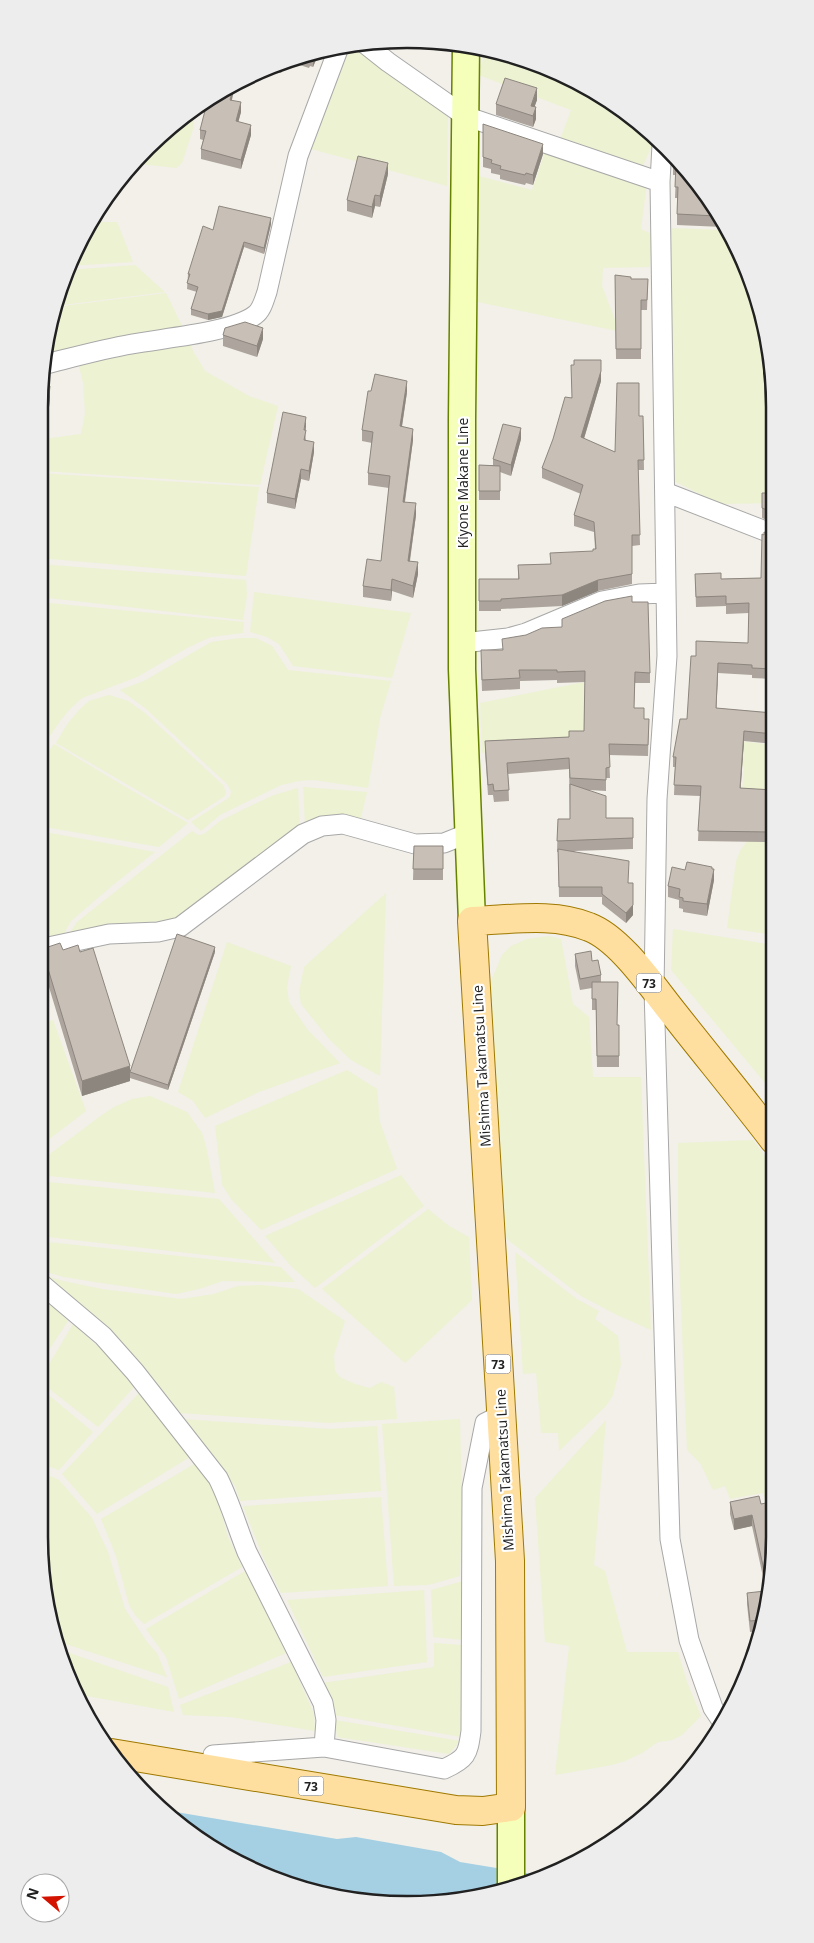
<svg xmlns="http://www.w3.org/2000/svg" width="814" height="1943" font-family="'Open Sans',sans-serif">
<rect width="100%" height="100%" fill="#f2f0e8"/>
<path fill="#edf2d2" d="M357,44L448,115L447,186L304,147L346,46Z
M488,50L525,58L611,101L655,139L644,163L642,173L559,143L571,110L476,74Z
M189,111L195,112L193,129L182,163L176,168L132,163L183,115Z
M546,149L645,186L646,190L641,229L652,234L650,267L603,268L602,286L617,325V331L473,301L475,175L532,190Z
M89,222H117L133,262L68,266Z
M668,228L725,230L747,266L772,359V503L720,504L672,480Z
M135,265L165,292L55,306L58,289L67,270Z
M166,293L183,328L47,356L55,307Z
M188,338L193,351L205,371L249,396L278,406L260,485L43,471L44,439L81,434L85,413L83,383L78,363Z
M39,473L259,487L246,576L39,558Z
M39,564L246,580L247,595L243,620L39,597Z
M254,592L411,613L392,678L293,666L279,644L267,637L250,632Z
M39,602L244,622L243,633L211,637L187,648L137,677L82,698L70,709L60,721L39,752Z
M240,638H256L272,646L288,670L391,681L380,718L368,788L313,780L299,781L281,785L220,815L201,831L191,822L230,797L231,791L227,784L145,708L120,690L144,681L211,642Z
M584,682L586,737L482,753L480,703Z
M109,695L128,701L145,713L223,785L226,792L225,796L188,820L56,743L68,723L80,709L89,701Z
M739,741L773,745V794L742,792L744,767L737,764Z
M54,744L124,786L188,823L159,847L39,826V763Z
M303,787L367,792L360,821L305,825Z
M298,788L300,829L171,923L156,922L69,934L77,922L192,831L198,835L204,834L220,821L246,808L274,795Z
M773,820L774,935L727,928L736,861L740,851L747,841Z
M39,831L155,852L113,885L71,921L62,937L39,941Z
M386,893L380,1076L351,1060L329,1039L301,1004L299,992L304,967Z
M673,929L774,945V1084L765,1083L671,970Z
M549,936L561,939L573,1004L589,1017L593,1077H641L651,1330L617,1315L581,1296L504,1237L491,1004V981L502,955L511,946L527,939Z
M227,942L291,966L287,987L289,1002L307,1029L340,1063L259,1092L205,1118L193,1101L178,1092Z
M53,1020L86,1111L39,1147V1025Z
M347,1070L377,1089L380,1122L397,1169L261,1230L231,1199L222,1185L215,1126Z
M150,1096L187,1112L202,1133L207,1150L215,1193L39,1175V1162L99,1117L114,1107L132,1099Z
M753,1140L774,1168L775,1518H772L763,1493L730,1499L725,1486L713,1490L700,1463L687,1450L678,1238V1143Z
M401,1175L424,1206L315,1288L291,1266L265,1236Z
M39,1181L219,1199L275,1263L39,1236Z
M428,1209L449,1226L469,1237L472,1300L405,1363L322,1289Z
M39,1241L281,1267L295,1282L223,1281L199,1289L176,1294L101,1283L64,1277L43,1271L39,1268Z
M515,1252L577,1299L599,1311L595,1319L618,1336L621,1364L613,1395L606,1406L559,1451L558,1433H541L536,1373L523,1374Z
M44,1275L63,1281L102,1289L181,1299L214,1294L238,1286L262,1285L298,1289L345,1321L334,1355L335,1371L341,1378L355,1384L370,1388L381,1382L394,1387L397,1419L328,1423L179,1413L135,1361Z
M39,1294L68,1321L39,1365Z
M73,1324L104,1352L134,1387L98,1427L39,1381Z
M39,1387L93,1432L59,1470L39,1463Z
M140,1392L190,1457L97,1514L62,1474Z
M181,1419L330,1429L377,1426L381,1491L240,1501L235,1486Z
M460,1419L462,1502L460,1576L428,1585L394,1586L382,1424Z
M606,1420L594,1565L605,1571L627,1652H678L687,1682L701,1716L682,1735L672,1740L658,1742L642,1753L625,1761L612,1765L555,1775L569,1646L545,1642L535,1498Z
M196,1463L215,1490L228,1537L242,1567L144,1624L135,1615L129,1605L116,1556L101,1519Z
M39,1471L59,1480L92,1518L108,1552L125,1609L147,1642L157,1653L167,1677L56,1641L39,1536Z
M381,1497L388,1586L281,1593L263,1557L243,1506Z
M245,1571L286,1653L179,1699L166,1657L146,1629Z
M463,1581V1640L433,1637L431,1590Z
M424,1590L427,1662L323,1677L287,1600Z
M434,1643L463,1645L461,1737L334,1715L322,1683L434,1667Z
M58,1649L168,1687L174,1712L76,1694Z
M291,1662L314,1714L315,1731L230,1717L183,1715L180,1705Z
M335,1720L460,1741L449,1754L337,1737Z"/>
<path fill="#a5cfe3" d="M170,1811L337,1839L356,1837L441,1852L460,1862L538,1875L479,1897L359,1901L289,1885L223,1855Z"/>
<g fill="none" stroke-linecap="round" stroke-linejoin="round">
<defs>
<path id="minor" d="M364,43L388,62L465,116L660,182
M662,145L660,182L667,656L657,799L654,989L670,1539L689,1640L713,1708L721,1720
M46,364C74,357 103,349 132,344C163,338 231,333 255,315C262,310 264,300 267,292L298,156L339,47
M665,492L773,534
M462,643L508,638L526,633L602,601L639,594L666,593
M39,949L109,934L158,932L180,927L303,834L322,826L343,824L415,844L444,843L469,833
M39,1282L103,1336L135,1372L218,1478C230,1502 237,1527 247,1552L323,1703L326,1720L324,1747
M211,1770L213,1755L324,1747L444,1769C466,1759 468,1755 471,1731L472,1488L485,1423L501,1415"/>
<path id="secondary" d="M466,44L462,420V669L472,921
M511,1807V1885"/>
<path id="primary" d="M111,1753L456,1810L483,1811L511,1807L510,1561L472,921C510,920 553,912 589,927C621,939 653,988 675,1015C708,1057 742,1098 774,1140"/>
</defs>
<use href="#minor" stroke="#a8a8a8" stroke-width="21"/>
<use href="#secondary" stroke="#678100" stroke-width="29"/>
<use href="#primary" stroke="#9f7900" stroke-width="30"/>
<use href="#minor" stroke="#fff" stroke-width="19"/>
<use href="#secondary" stroke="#f5ffb9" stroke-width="26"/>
<use href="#primary" stroke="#ffdfa0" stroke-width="28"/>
</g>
<path fill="#aca49d" d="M320,50L313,67L310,66L309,68L287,61L311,51Z
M285,61L281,73L264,69Z
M249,75L248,79L242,78L244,77Z
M232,100L241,112L238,122L251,135L241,169L201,159V149L203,140L200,139V130Z
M537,100L534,107L536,119L533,127L496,115V104Z
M483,124L543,154L533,185L526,183L525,185L500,179V175L491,173V169L483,167Z
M673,155L684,164L723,227L677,225V198H675L676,175H673Z
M388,174L380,207L375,206L372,218L347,211V200Z
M271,224L264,254L244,247L222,317L208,320L191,315V309L197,292L187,289L188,274L213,230Z
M615,275L631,279H648L647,310H641V359H616Z
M223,335L263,339L257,357L223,346Z
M601,360V381L584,439L615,452L639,416H643L644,470H638L640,545L632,546V584L598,591L562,606L501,609V611H479V579H518V565L550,564L593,551L595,549L594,532L574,526V515L581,494L542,478V468L571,398Z
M407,392L402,427L413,440L405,502L416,515L410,561L418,574L413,598L392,591L391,601L363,597V586L381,561L389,488L368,485V473L372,443L362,441V430Z
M50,397L46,438H39V407Z
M306,427L305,430L306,441L314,452L309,481L301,479L295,509L267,503V493Z
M521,439L511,476L500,472V500H479V465H493V459Z
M762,493H772V522L762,518Z
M773,535V679L752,678V675L718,673L716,708L773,713V744L744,741L740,788L773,790V839L771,838V842L698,841L700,796L674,795L675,767H673V757L687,719L696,656L748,643L749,613L726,614V606L696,607L695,574L721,579L761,578Z
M632,602L650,673V683H635L634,708L644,719H649L648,756L609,755L610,778H606V791L589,790L606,818H633V849L574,851L629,883L633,915L626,923L602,904V897H559L558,852H557L558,819H570L569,769L508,774L509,801L494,802L493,795H488L485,752V741L569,737L584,731L585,682L557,683V680L520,681V689L482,691L481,661L502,650L526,635L562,627Z
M414,846H443V880H413Z
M712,869L714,880L707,916L683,912V909L679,908V900L668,897V886L685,870Z
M42,949L80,952L130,1081L82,1096L42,964Z
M215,952L168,1090L130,1078V1072Z
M575,954L592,961L601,975V982L617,1025H619V1067H597L596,1010H592V988L580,990L575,966Z
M730,1502L761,1504L774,1535L765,1586L752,1526L734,1530L730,1514Z
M747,1593L765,1597L760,1631L750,1632L747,1604Z"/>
<path fill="#8c867f" d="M320,50L313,67V58L316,51Z
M285,61L281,73V63Z
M236,81L230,109V100L234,83Z
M537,88V100L531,117V106Z
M241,102V112L236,131V121Z
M536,107V119L533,127V116Z
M251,125V135L241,169V160Z
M543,144V154L533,185V175Z
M388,163V174L380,207V196Z
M375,195V206L372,218V207Z
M271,218V224L264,254V248Z
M244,242V247L222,317L208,320V314Z
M263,328V339L257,357V346Z
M601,371V381L581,448V437Z
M407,381V392L400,438V426Z
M50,386V397L46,438V427Z
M306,417V427L304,440V430Z
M521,428V439L511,476V465Z
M413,429V440L403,513V502Z
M314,442V452L309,481V471Z
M301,469V479L295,509V499Z
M416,503V515L408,572V561Z
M418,562V574L413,598V586Z
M392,579V591L391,601V590Z
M598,580V591L562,606V595Z
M718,663V673L716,718V708Z
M744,731V741L740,798V788Z
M714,869V880L707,916V904Z
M633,905V915L626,923V913Z
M215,947V952L168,1090V1085Z
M130,1066V1081L82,1096V1081Z
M752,1515V1526L734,1530V1519Z
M769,1574L767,1586H765V1575Z"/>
<path fill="#c8bfb6" stroke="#8c867f" d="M311,51H316L313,58L310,57L309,59L300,56Z
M505,78L537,88L531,106L536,107L533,116L496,104Z
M234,83L230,100L241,102L236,121L251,125L241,160L201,149L206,131L200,130L208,99Z
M483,124L543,144L533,175L526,173L525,175L500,169L501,166L491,163L492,160L483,157Z
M673,155L684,164L716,216L677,214L678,187H675L676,164H673Z
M358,156L388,163L380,196L375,195L372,207L347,200Z
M219,206L271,218L264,248L244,242L222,311L208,314L191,309L198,287L187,283L190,274H188L203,226L213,230Z
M615,275L631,277V279H648L647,300H641V349H616Z
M245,322L263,328L257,346L223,335L225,328Z
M574,360H601V371L581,437L615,452L617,383H639V416H643L644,460H638L640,535H632V574L598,580L562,595L501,599V601H479V579H519L518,565L551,564L550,553L593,551V549H596L594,522L574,515L583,485L542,468L553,439L565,397L572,398L571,365H574Z
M375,374L407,381L400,426L413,429L403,502L416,503L408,561L418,562L413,586L392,579L391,590L363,586L367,559L381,561L390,476L368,473L373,432L362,430L368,391H371Z
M42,385L50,386L46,427L39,426V407Z
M283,412L306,417L304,430H306L304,440L314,442L309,471L301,469L295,499L267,493Z
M503,424L521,428L511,465L493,459Z
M479,465L500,466V491H479Z
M762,493H772V512L762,508Z
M764,532L773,535V669L752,668V665L718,663L716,708L773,713V734L744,731L740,788L773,790V829H771V832L698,831L701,786L674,785L676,757H673L680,719H687L691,656H696V641L748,643L749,603L726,604V596L696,597L695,574L721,573V579L761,578L762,534L764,535Z
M632,596V602H648L650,673L635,672L634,708H644V719H649L648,745L609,744L610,767L606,768V780L570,778L569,758L507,763L509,790L494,791L493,784L488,785L485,741L569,737V731H584L585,671L557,672V670H519L520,678L482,680L481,650H503L502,639L526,635L542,628L562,627V619L605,601Z
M570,784L606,796V818H633V838L557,841L558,819H570Z
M414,846H443V869H413Z
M558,849L629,861L628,883H633V905L626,913L602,894V887H559Z
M687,862L712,867V869H714L707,904L683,901V898L679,897L680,889L668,886L672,867L685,870Z
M177,934L215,947L168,1085L130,1072Z
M60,943L63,950L78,945L80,952L93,948L130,1066L82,1081L42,949Z
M591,951L592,961L598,960L601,975L580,979L575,954Z
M592,982H618L617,1025H619V1056H597L596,999H592Z
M759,1496L761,1504L766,1503L774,1535H775L769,1574L765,1575L752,1515L734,1519L730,1502Z
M765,1591V1597L761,1620L750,1621L747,1593Z"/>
<g text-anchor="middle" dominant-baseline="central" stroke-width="4.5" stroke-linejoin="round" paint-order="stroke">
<g fill="#fff" stroke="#646464" stroke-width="1">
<rect x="636.5" y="973.5" width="25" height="19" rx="4"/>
<rect x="485.5" y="1354.5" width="25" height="19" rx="4"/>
<rect x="298.5" y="1776.5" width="25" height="19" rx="4"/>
</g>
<g font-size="12" font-weight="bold" fill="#212121">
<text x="649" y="983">73</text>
<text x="498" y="1364">73</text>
<text x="311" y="1786">73</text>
</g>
<g font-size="14" fill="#212121" stroke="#fff">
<text transform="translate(462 483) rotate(-90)">Kiyone Makane Line</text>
<text transform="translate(481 1066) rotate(-93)">Mishima Takamatsu Line</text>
<text transform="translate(504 1470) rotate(-93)">Mishima Takamatsu Line</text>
</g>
</g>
<path d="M0 0H814V1943H0ZM407 48H407A359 359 0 0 1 766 407V1537A359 359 0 0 1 407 1896H407A359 359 0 0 1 48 1537V407A359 359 0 0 1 407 48Z" fill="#ededed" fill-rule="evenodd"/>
<path fill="none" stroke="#212121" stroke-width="2.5" d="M407 48H407A359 359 0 0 1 766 407V1537A359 359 0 0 1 407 1896H407A359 359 0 0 1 48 1537V407A359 359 0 0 1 407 48Z"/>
<g transform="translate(45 1898) rotate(289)"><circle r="24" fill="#ffffff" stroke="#a6a6a6"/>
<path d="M0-4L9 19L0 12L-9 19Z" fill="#d31300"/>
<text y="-8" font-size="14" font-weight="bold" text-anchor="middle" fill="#212121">N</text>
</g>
</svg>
